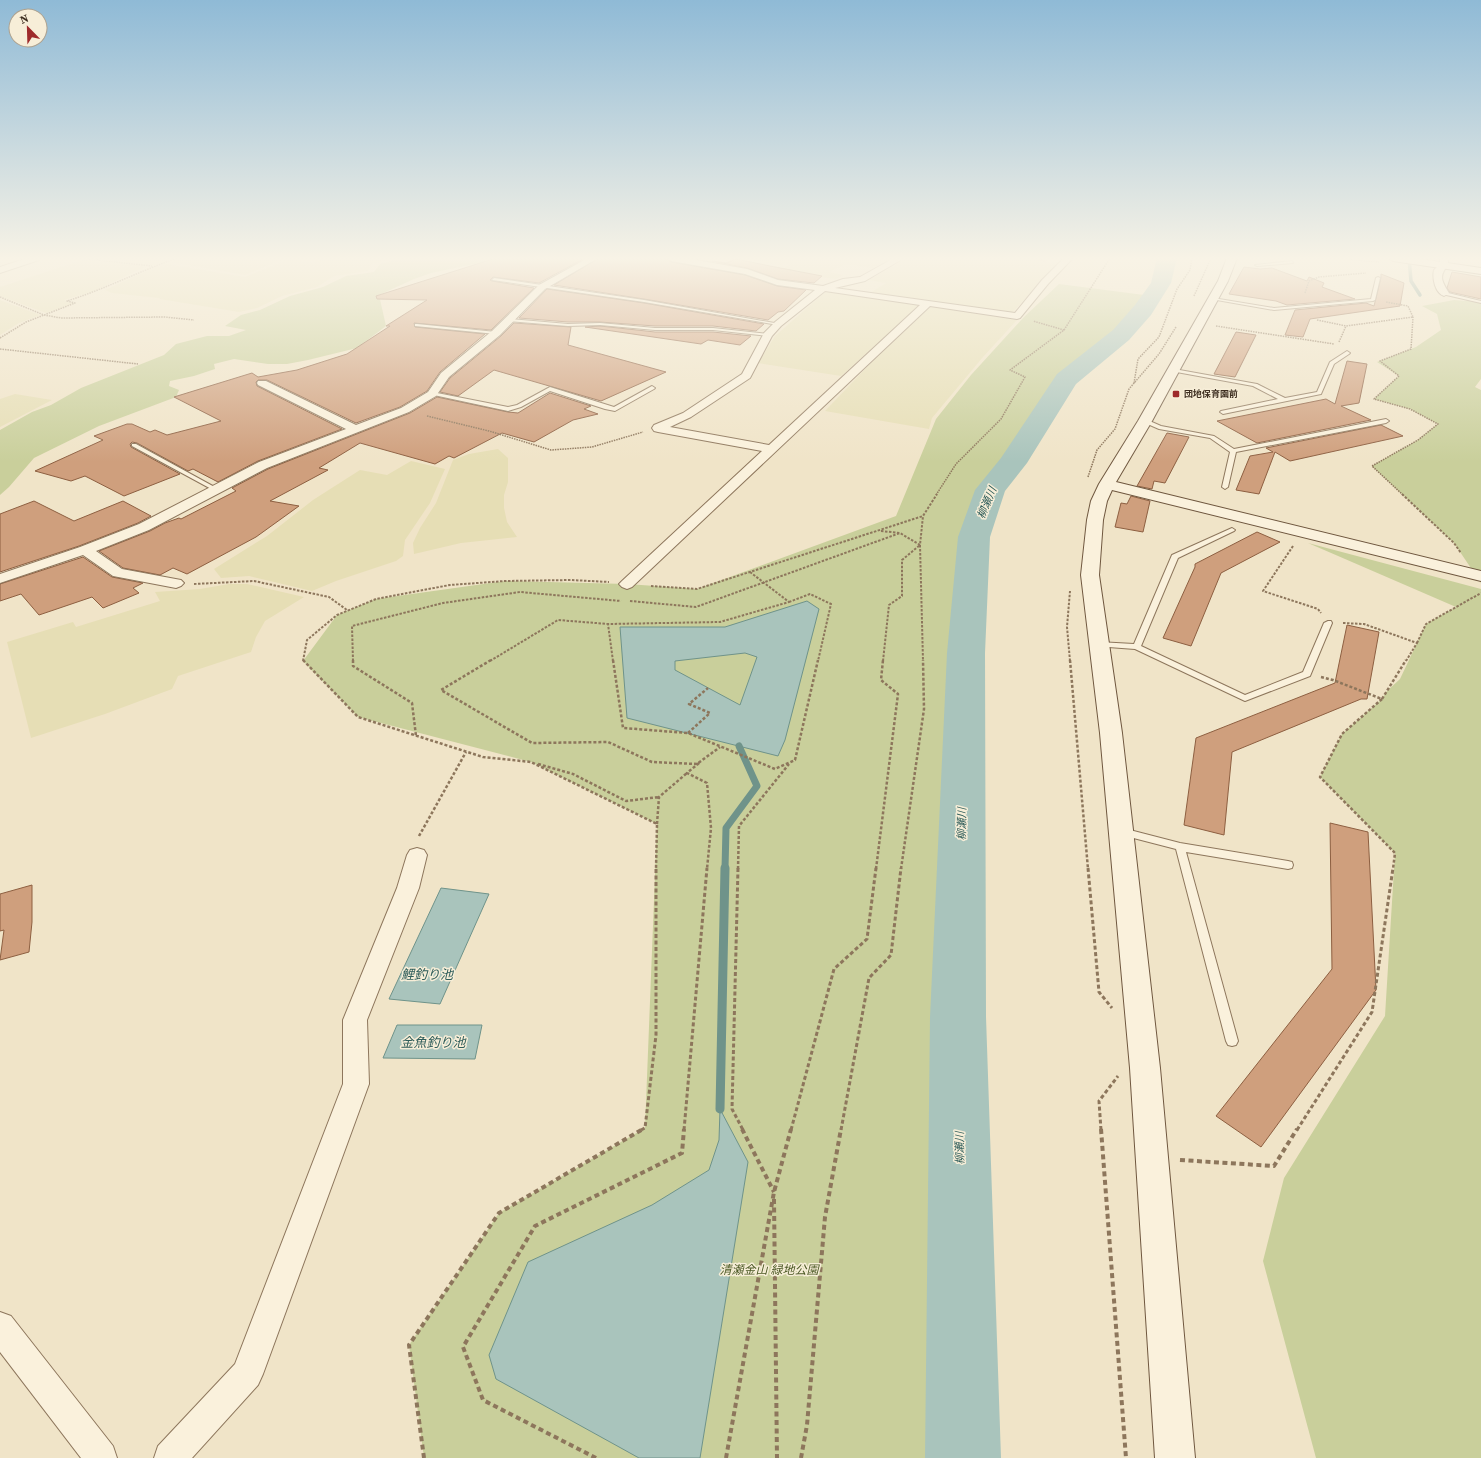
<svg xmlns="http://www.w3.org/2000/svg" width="1481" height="1458" font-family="'Source Serif 4','Noto Sans JP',serif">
<rect width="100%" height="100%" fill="#f0e4c8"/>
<path fill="#e6deb5" d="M92,258H176L153,265Z
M181,258H287L245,275L171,262Z
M325,258H397L372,264L368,271L334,276L317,287L282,296L257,308L239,312L160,299L159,298L112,293L105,290L153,268L167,264L245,277L289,259L312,263Z
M741,258H892L873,268L846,264L829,272L843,275L836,279L779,272L790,264L784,263L780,265Z
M907,258H1024L1057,264L1012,313H1007L870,293L886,283L869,280Z
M83,260L147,266L94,291L64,300L73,304L46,313L0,296V287Z
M829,291L920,305L841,376L758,363L775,336L824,293Z
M0,300L40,315L19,323L0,335Z
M931,306L1017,320L983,357L932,418L929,429L825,411L869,365Z
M15,394L52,400L0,427V399Z
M498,449L508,458V482L504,495V508L507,522L517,537L461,543L414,554L413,543L420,528L436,503L453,460L469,454Z
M411,461L445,469L430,503L405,540L403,556L396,561L336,581L312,591L249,576L221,578L214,569L267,536L313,500L360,470L387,475Z
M229,584H247L304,597L265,621L256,637L251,652L178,676L172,689L105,714L31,738L7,642L73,622L76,627L160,601L155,592L200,589Z"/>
<path fill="#c9cf9b" d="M403,258H502L431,273L414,279L379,295L386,326L357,348L308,360L287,364H268L234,359L214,364L215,369L194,376L170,381L169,386L179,390L176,397L99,426L34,458L9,487L0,495V430L32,412L51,405L81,388L164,355L176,344L207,336H229L246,330L225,326L241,315L260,310L290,296L323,287L346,276L374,272L380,264Z
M1059,284L1152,296L1066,379L990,490L974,537L953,1458H424L409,1345L499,1213L645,1128L657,824L531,762L358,717L303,661L337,615L376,599L505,581L627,584L697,589L896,516L936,419L971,375L1024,317Z
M1454,300L1481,302V379L1475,387L1481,390V583L1454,543L1372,466L1418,440L1438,424L1410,409L1374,399L1399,376L1377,362L1416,347L1441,330L1437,314L1422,306Z
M1308,543L1481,589V1458H1316L1263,1261L1284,1178L1385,1016L1395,853L1320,777L1342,734L1382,699L1387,691L1400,679L1426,624L1456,607Z"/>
<path fill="#a9c4bc" stroke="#6f938a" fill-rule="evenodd" d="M807,601L819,609L785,740L778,756L627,718L620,627H725ZM745,653L757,657L740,705L675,670V661Z
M441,888L489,894L440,1004L389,999Z
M397,1025H482L475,1059L383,1058Z
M720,1109L748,1162L700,1458H639L496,1379L489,1355L528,1262L652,1205L709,1170L719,1140Z"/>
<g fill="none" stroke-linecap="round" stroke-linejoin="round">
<path stroke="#6f938a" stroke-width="3.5" d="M1409,258L1411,281L1420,295"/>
<path stroke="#6f938a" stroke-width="7" d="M725,869L726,828L757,786L739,746"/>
<path stroke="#6f938a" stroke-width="9" d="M720,1109L725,868"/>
<path fill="#a9c4bc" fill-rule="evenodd" d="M1157,258H1177L1171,283L1151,315L1129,340L1076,384L1027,463L1005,491L990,537L985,653L986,1017L1001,1458H925L930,1017L947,653L958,537L975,490L1001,458L1057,374L1113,330L1135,305L1151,283Z"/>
</g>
<path fill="#cf9f7d" stroke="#8d5f41" d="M496,258H585L539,283L493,277L490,280L492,281L534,288L491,330L414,323L415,327L485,334L440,372L427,391L400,407L356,423L267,380H258L256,382L257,386L342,429L258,461L218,482L193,469L188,471L137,443L132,442L130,444L131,447L180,474L124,496L85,476L71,481L35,471L103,440L94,436L127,424H132L150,432L155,430L167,435L221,421L174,397L252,373L258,377L297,370L347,354L390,326H386L427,300L377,299L376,296Z
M599,258H666L671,262L745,275L777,286L806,290L784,311L778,312L768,320L644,299L554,285Z
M736,259L770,266L822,276L814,283L778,279L747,268L712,261L726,263Z
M1244,267L1260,269L1272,268L1307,281L1309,277L1324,283L1322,287L1355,299L1287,305L1276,301L1229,294Z
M1452,272L1481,277V299L1450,292L1447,288Z
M1381,274L1404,283L1400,306L1310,319L1303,337L1285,335L1295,310L1366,303L1374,306L1381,278Z
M547,289L644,303L764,324L756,331L713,326H655L600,322H568L519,318Z
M514,323L571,327L568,345L666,372L601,401L494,370L458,396L440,392L450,378L501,336Z
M600,326L655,332H713L751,336L740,345L708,340L701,344L585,327Z
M1236,332L1256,335L1235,377L1214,374Z
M1347,361L1367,364L1359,403L1341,406L1371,420L1257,443L1217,421L1326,399L1335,404Z
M550,393L591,406L584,409L598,414L573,420L534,442L502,433L454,458L449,456L435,464L360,443L319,468L328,470L270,501L299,506L256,537L187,574L173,568L160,575L123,568L99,551L150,531L165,523L179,518L181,519L236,491L232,488L268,469L410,413L437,397L508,412L518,413Z
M1381,425L1403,436L1290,461L1275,452L1259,494L1236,490L1250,456L1273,452L1266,448Z
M1167,433L1189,437L1165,483L1154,481L1152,489L1137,486Z
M1131,496L1150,501L1143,532L1115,527L1121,503L1127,504Z
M34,501L74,521L123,501L151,516L138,523L79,546L0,572V514Z
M1257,532L1280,542L1221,573L1191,646L1163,638L1195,567V564Z
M83,557L112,577L143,583L133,588L139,593L103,608L92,597L39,615L21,594L0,601V584Z
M1347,625L1379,632L1367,699H1361L1232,752L1224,835L1184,825L1196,738L1335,683Z
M1330,823L1368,832L1376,990L1261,1147L1216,1116L1332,969Z
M32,885V922L29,952L0,960L4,930L0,931V894Z"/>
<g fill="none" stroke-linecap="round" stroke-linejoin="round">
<defs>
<path id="lane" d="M1292,261L1293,263L1257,266L1255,265Z
M1378,277L1380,278L1375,300L1373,301L1274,310L1211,299L1213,298L1274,308L1371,299L1376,278Z
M494,278L644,300L780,324L778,325L644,302L492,280Z
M1444,292L1481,301V303L1442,294Z
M510,319L568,324L600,323L655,328H713L768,334L770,335L768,336L713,330H655L600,325L568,326L508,321V319Z
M417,324L496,332L498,333L496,334L415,326V324Z
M1347,351L1350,353L1349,354L1334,364L1321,394L1223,414L1220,412L1221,411L1278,399L1253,386L1171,371L1174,369L1257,384L1285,398L1317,392L1330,362Z
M652,386L655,388L654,389L615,411L605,409L550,391L521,407L508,411L429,394L432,392L508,407L517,405L550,387L614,407Z
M1145,419L1161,426L1214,436L1234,449L1386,419L1389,421L1386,423L1236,452L1228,487L1225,489L1222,487L1230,452L1210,438L1159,429L1143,422L1142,421Z
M132,444H136L220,490L215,491L132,446Z
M1232,528L1235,530L1234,531L1178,558L1141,646L1245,695L1303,672L1324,623L1328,621H1331L1332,623L1310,676L1245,701L1135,649L1095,646L1094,644L1098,642L1134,644L1172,555Z
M1122,828L1180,843L1288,861L1292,862L1293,865L1292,868L1288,869L1186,852L1238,1041L1236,1045L1232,1046L1228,1045L1226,1041L1176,849L1118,834L1117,832L1118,830Z"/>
<path id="street" d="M27,258H40L39,260L0,273V267Z
M588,258H598L545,289L500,335L449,377L436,396L409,412L267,468L149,530L96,551L122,569L181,580L184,583L181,586L176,588L113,576L83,555L0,583V574L80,547L139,524L259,462L346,429L258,385L257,383L258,381H266L356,425L401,408L428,392L441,373L492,331L539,285Z
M667,258H685L747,269L778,280L823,286L843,279L860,277L894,258H904L865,281L835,288L1015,313L1042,280L1064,258H1073L1048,284L1020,318L1017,319L930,306L632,587L627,589L622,587L619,584L622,581L762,451L658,432L654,431L652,428L654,425L683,413L742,374L764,333L775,322L815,290L777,285L745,274L671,261ZM825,291L920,305L769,445L670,427L691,417L750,378L772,336L781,326Z
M1440,258H1448V265C1439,276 1441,280 1449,293L1444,296C1435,293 1432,278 1434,270L1440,264Z
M417,848L424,850L427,855L419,888L367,1020L369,1084L263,1374L258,1385L192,1458H154L158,1446L235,1364L343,1084V1020L397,888L407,855L410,850Z
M0,1312L11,1316L113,1446L117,1458H81L0,1352Z"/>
<path id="secondary" d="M1227,258H1237L1228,281L1152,421L1116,482L1481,571V581L1112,490L1107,501L1103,520L1099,575L1122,733L1160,1068L1195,1458H1155L1130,1068L1100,733L1081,575L1087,520L1091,501L1099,484L1138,421L1218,281Z
M1388,258H1414L1481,268V274L1393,261Z"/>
</defs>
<use href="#lane" stroke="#8d765c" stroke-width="2"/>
<use href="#street" stroke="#8d765c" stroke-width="2"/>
<use href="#secondary" stroke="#6f573f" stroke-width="2"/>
<path stroke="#8d765c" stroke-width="1.5" stroke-dasharray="1.5 1" stroke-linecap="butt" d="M79,258L152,266
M1031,258L1046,261
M1336,258L1379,262
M1305,293L1309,281L1319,277L1366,273
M1194,296L1211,258
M0,297L44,315L61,318L165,317L194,320
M1317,320L1346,326L1413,317L1408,306L1386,302
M1216,326L1334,344
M1064,330L1110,258
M0,338L26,322L75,303L67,301C105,289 140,271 177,258
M1339,342L1346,326
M0,349L138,364
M1134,383L1138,359L1159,337L1177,289L1190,270L1192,258
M427,416L489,431L551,450L592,447L643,432
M1088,477L1097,450L1115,429L1129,389L1159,354L1176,327
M936,495L956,464L1001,419L1025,377L1010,370L1064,330L1033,321
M1403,495L1372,466L1418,440L1438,424L1410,409L1374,399L1399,376L1380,361L1411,349L1413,317"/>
<path stroke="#8d765c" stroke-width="2" stroke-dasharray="2.5 1.5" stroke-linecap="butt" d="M1402,494L1454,543L1461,553
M881,531L900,533L920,545L923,516
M920,545L923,661
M1293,546L1263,591L1318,609L1321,613
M750,572L789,602
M194,584L254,581L329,597L347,610
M651,586L697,589L923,516L937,494
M630,601L696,607L900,533
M789,602L810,594L831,604L818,661
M1343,623L1364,624L1417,643L1406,661
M1417,643L1426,624L1481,593
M303,661L307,640L337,615L376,599L450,585L505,581L571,580L609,582
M353,661L352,626L443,603L520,592L621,601
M490,661L558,620L608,624
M613,661L608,624L720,622L789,602
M883,661L889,605L902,596V560L920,545
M1070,661L1067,627L1070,591"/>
<path stroke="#8d765c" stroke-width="2.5" stroke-dasharray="3 2" stroke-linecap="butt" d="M303,660L358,717L483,757L531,762L657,824L656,869
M353,660V666L412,703L416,736
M491,660L441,690L532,743L608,742L652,762L697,764L720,747
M613,660L623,728L688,733L775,769L795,760L818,660
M1070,660L1088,869
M1321,677L1333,680L1382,699L1406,660
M1382,699L1342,734L1320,777L1395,853L1393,869
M688,733L710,713L689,704L708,688
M699,763L687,773L707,783L711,828L707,869
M538,764L573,774L626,801L659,797
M657,824L659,797L687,773
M419,836L466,752
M738,869L739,826L789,764
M876,869L898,694L881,680L883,660
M901,869L924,709L923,660"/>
<path stroke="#8d765c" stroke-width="3" stroke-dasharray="4 2.5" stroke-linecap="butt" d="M738,868L732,1109L743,1130
M1088,868L1099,992L1112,1008
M641,1130L645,1128L656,1035V868
M684,1130L707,868
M791,1130L834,969L867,939L876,868
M841,1130L869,978L891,955L901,868
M1101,1130L1099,1101L1118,1076
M1297,1130L1372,1012L1393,868"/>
<path stroke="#8d765c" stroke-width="4" stroke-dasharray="5 3.5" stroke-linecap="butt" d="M742,1129L774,1192
M1101,1129L1126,1458
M1180,1160L1274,1166L1297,1129
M774,1199L777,1458
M424,1458L409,1345L499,1213L643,1129
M596,1458L483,1400L463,1347L535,1226L682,1153L684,1129
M726,1458L774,1192L791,1129
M801,1458L807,1425L825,1217L841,1129"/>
<use href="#lane" fill="#faf1dc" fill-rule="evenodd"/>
<use href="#street" fill="#faf1dc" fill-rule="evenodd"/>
<use href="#secondary" fill="#faf1dc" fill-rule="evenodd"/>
</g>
<linearGradient id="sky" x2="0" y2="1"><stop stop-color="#8fbad6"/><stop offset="0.56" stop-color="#f8f3e6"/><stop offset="1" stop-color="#f8f3e6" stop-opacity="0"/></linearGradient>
<rect width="1481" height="462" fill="url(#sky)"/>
<rect fill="#9e2a2b" stroke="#f7eed8" stroke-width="1.5" x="1172" y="390" width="8" height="8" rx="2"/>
<g text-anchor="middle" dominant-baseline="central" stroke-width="3" stroke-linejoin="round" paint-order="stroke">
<g font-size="9" font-weight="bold" fill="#3d2e20" stroke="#f7eed8" text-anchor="start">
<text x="1184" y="394">団地保育園前</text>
</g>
<g font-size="11" font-style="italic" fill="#2f5d5a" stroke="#f7eed8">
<text transform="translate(987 503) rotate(-67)">柳瀬川</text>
<text transform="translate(962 824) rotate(-89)">柳瀬川</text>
<text transform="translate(960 1148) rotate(-91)">柳瀬川</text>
</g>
<g font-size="12" font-style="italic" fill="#4d5a26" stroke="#f7eed8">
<text x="769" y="1270">清瀬金山 緑地公園</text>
</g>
<g font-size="13" font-style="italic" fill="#2f5d5a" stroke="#f7eed8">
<text x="427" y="974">鯉釣り池</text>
<text x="433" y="1042">金魚釣り池</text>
</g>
</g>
<g transform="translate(28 28) rotate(337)"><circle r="19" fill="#f7eed8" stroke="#ada18e"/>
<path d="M0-3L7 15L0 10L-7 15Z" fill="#9e2a2b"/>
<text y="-6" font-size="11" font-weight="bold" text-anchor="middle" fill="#3d2e20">N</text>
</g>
</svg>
